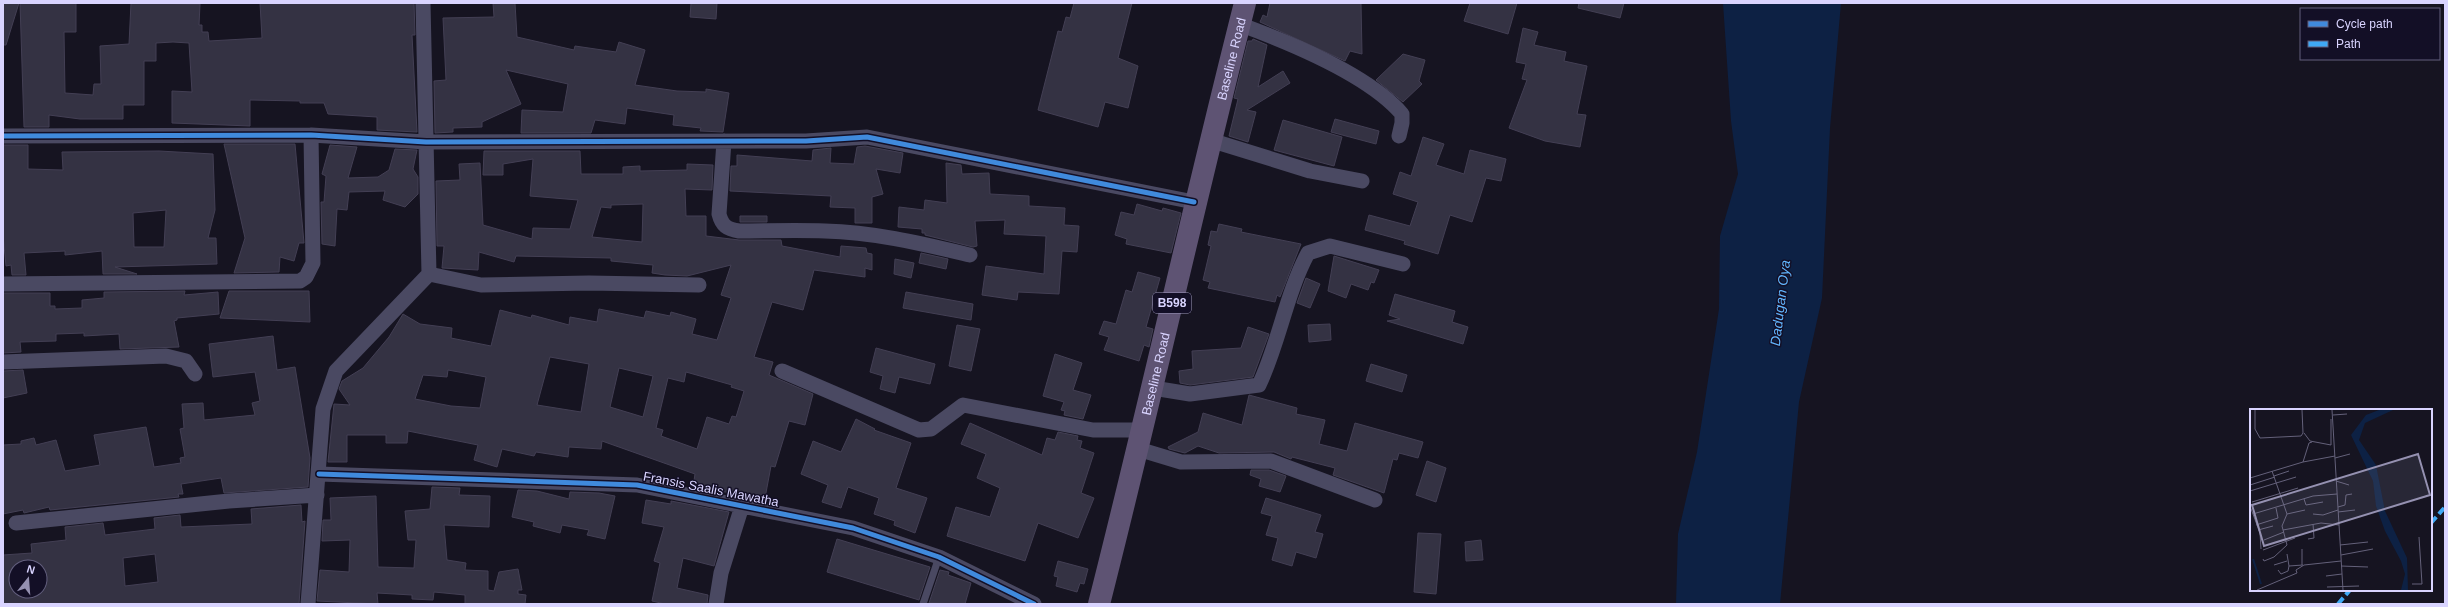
<svg xmlns="http://www.w3.org/2000/svg" width="2448" height="607" font-family="Helvetica,sans-serif">
<rect width="100%" height="100%" fill="#161421"/>
<path fill="#0d2144" d="M1723,3H1841L1830,128L1822,298L1799,402L1780,604H1676L1678,534L1697,452L1719,309L1720,236L1738,174L1731,121Z"/>
<path fill="#343243" stroke="#433f54" fill-rule="evenodd" d="M3,3H19L6,45H3Z
M20,3H76V32H64L65,93L93,95L94,84H101L100,46L129,44L131,3L200,4L199,25H202V32H208L209,41L262,38L260,3H414L415,35H412L417,132L377,130V117L328,114L324,103H300V101L250,100V126L172,123V91L192,92L189,43L173,42L156,43V61H144V105H123V119H80L49,115V127H24Z
M493,3H515L517,37L574,50L575,46L616,52L619,42L645,50L635,85L677,91L706,92V89L729,93L723,132L700,131L701,128L673,125L674,115L627,108L625,124L595,120L591,133H521L522,110L563,112L568,84L506,70L521,104L482,122V127L453,128V132L435,133L434,81L446,80L443,18L494,17Z
M691,3H717L716,19L690,17Z
M1074,3H1132L1118,58L1138,66L1128,108L1105,102L1098,127L1038,110L1058,31L1062,32L1066,17L1070,18Z
M1270,3H1361L1362,54L1350,51L1345,61L1260,22L1263,15L1267,17Z
M1470,3H1517L1508,34L1464,21Z
M1579,3H1624L1620,18L1578,8Z
M1523,28L1538,32L1534,45L1566,52L1564,61L1587,66L1577,114L1586,115L1580,147L1545,141L1509,128L1527,80L1522,79L1526,64L1516,62Z
M1253,39L1267,45L1258,87L1283,71L1290,83L1247,110L1256,112L1248,142L1229,136L1238,99L1234,98L1248,41H1252Z
M1403,54L1425,60L1419,81L1422,84L1403,102L1376,80Z
M1335,119L1379,131L1376,144L1331,132Z
M1283,120L1342,137L1334,166L1274,150Z
M1423,137L1444,144L1436,165L1464,174L1470,150L1506,159L1501,181L1486,178L1472,222L1450,215L1438,254L1404,244L1405,241L1365,230L1369,215L1410,226L1418,202L1393,194L1400,172L1411,176Z
M224,144H295L304,243H299L294,261L280,257L279,272L234,273L245,238Z
M3,145H28V169L63,170L62,152L159,151L213,154L215,210L208,238H216L217,264L115,267L137,274H103L102,251L65,255V251L24,253L26,275H12L11,265L6,266L3,235ZM166,210L164,247H134L133,213Z
M330,145L357,147L348,178L378,177L389,170L395,149L417,150L413,169L418,177V194L405,207L383,200L385,191L349,192L347,210L337,209L335,246L322,244L321,202H324L326,176L322,174Z
M865,146L903,153L900,173L876,169L883,194L872,197V223H855V208L830,207L831,196L730,191L731,166H737V155L812,161L813,150L831,148L830,163L854,164L857,147Z
M484,151H580L581,174H623V167L640,166V171L687,170V164L713,165L712,190L685,189L686,216H706V236L739,240H781L782,246L840,257L841,246L866,248L867,253L872,254V270L865,268V277L814,270L803,310L772,302L754,357L773,362L769,375L813,394L805,425L789,421L775,467L771,466L765,498L693,487L695,474L602,441L601,449L569,447L568,457L536,452L534,456L502,449L497,467L474,460L478,445L408,431L407,443H386V435H347V462H328L334,404L350,405L339,389L342,381L363,368L389,337L403,314L420,324L452,328L451,338L491,346L500,310L531,318L532,315L569,325L570,317L597,322L599,309L644,318L646,311L670,316L671,312L696,319L692,334L717,340L731,298L721,295L731,265L687,276L665,275L652,273L653,265L611,261V258L516,256L514,262L479,252L478,270L442,268L444,246H437L436,181L460,180L459,164L480,163L483,225L532,239L533,228L570,229L578,200L530,196L533,159L503,164V175H483ZM643,204L642,242L592,237L601,207L611,208V205ZM550,357L589,364L581,412L537,405ZM619,368L653,376L643,417L610,407ZM448,370L486,377L480,408L451,406L415,399L423,375L447,377ZM686,372L732,385L731,387L744,391L736,417L732,416L729,424L707,417L697,449L661,436L663,430L656,428L668,378L684,382Z
M946,163L961,165L962,174L989,173L990,194L1029,196V206L1065,208L1064,225L1079,226L1077,252L1062,251L1059,294L1018,292L1017,300L982,295L986,266L1044,274L1046,236L1004,234L1005,220L975,221L977,246L973,247L925,235V233H922V229L898,227L899,207L924,210L925,200L947,203Z
M1137,204L1162,211L1163,208L1181,213L1171,253L1126,244L1127,239L1115,235L1121,212L1134,215Z
M740,216H767V222H740Z
M1219,224L1242,229L1241,232L1301,244L1280,297L1277,295L1275,302L1208,288L1210,282L1203,280L1211,246L1208,245L1211,231L1217,232Z
M921,253L948,259L946,269L919,263Z
M1334,256L1379,270L1374,283L1371,282L1368,290L1351,284L1346,298L1328,291Z
M895,259L914,263L911,278L894,274Z
M1138,272L1160,278L1146,327L1153,329L1149,347L1144,345L1139,361L1104,350L1109,337L1099,334L1104,321L1116,324L1126,290L1132,292Z
M1306,278L1320,284L1310,308L1297,303Z
M185,291L184,295L218,292L219,314L177,318V320L174,321L179,347L120,349L119,334L84,336V333L56,334V341L20,342L21,352L3,353V293H50V306H55V309L82,308V300L104,298V292Z
M229,291H309L310,322L220,318Z
M906,292L973,304L971,320L903,308Z
M1395,294L1455,311L1452,322L1468,327L1463,344L1387,321L1400,319L1389,315Z
M1330,324L1331,340L1309,342L1308,325Z
M957,325L980,329L971,371L949,366Z
M1248,327L1269,334L1253,377L1190,385L1180,383L1179,371L1193,369L1192,351L1241,348Z
M273,336L277,370L295,367L310,458L308,487L224,493L221,478L181,484L183,494H178L179,497L50,510L49,507L24,513L23,510L3,514V445L21,444V441L34,438L36,445L56,440L65,471L100,465L94,435L146,427L154,467L181,463L180,458L185,457L180,429L184,428L182,404L203,403L204,420L255,415L252,403L260,401L255,372L213,377L209,344Z
M876,348L935,364L930,384L899,377L895,393L880,389L883,376L870,372Z
M1055,354L1082,363L1073,390L1091,395L1083,419L1064,415L1065,411L1061,410L1064,402L1043,396Z
M1371,364L1407,375L1402,392L1366,381Z
M23,370L27,393L3,398V371Z
M1249,395L1297,408L1296,414L1325,420L1319,444L1347,451L1355,423L1423,442L1418,458L1399,453L1397,460L1393,459L1384,493L1333,475L1335,468L1292,457L1291,459L1274,452L1219,453L1198,446L1185,453L1169,449L1168,447L1198,432L1203,413L1242,425Z
M856,419L875,429L874,430L911,443L896,488L927,498L915,533L894,525L895,521L874,514L879,498L848,487L841,508L822,502L828,485L801,474L813,441L841,452Z
M970,423L1042,455L1047,438L1055,440L1058,432L1078,436L1077,440L1082,441L1080,448L1094,453L1081,493L1094,498L1078,538L1038,523L1025,561L947,536L956,507L990,517L1000,488L977,478L986,454L961,444Z
M1427,461L1446,468L1436,502L1416,495Z
M1251,470H1269L1286,476L1280,492L1259,486L1261,479L1250,475Z
M432,487L460,488L459,495L490,496L489,527L444,525L447,560L466,563L465,570L488,571V590L494,591L499,572L518,569L522,590H518V594L526,595L525,604H465V595L434,592L433,600L412,599V595L377,593L378,604L317,601L320,570L349,572L350,540L322,541L323,520H331L330,498L376,496L378,567L414,568L416,540H408L405,511L430,509Z
M518,490L537,491L569,499L570,492L599,493L615,496L605,539L587,535L589,530L562,525L560,533L533,526L534,522L512,517Z
M1266,498L1321,515L1315,532L1323,534L1316,558L1296,552L1292,566L1272,560L1278,538L1266,535L1272,516L1261,513Z
M646,500L671,504V501L729,512L714,566L683,558L677,588L708,595L707,604H665L652,601L660,563L654,561L664,527L642,523Z
M301,505L302,522L305,521L299,604H3V555L32,553L31,544L66,540L65,527L103,523L105,535L155,529L154,518L180,515L181,527L252,524L251,509ZM155,554L158,582L125,586L123,558ZM16,567H40V591H16Z
M1418,533L1441,534L1436,594L1414,592Z
M837,539L930,567L919,600L827,572Z
M1481,540L1483,560L1466,561L1465,542Z
M1058,561L1088,569L1084,584L1080,583L1077,592L1056,586L1058,577L1054,576Z
M940,570L949,572L948,575L971,583L965,604L929,603Z"/>
<g fill="none" stroke-linecap="round" stroke-linejoin="round">
<path stroke="#4a4962" stroke-width="7" d="M923,604L939,557"/>
<path stroke="#4a4962" stroke-width="15" d="M1239,24C1288,42 1368,74 1402,114V123L1399,136
M3,136L311,135L426,142L806,141L867,137L1194,202
M1210,140L1310,171L1362,181
M724,141L719,214C722,226 727,229 739,231C767,231 796,230 825,231C874,232 923,244 970,255
M429,274L481,285L589,283L699,285
M3,284L300,281L306,277L313,263L311,135
M3,362L166,356L186,361L195,374
M782,371L919,430L931,429L963,405L1093,430H1142
M1153,388L1190,394L1259,385C1279,343 1286,294 1308,253L1330,246L1403,264
M1138,449L1181,462L1271,461L1375,500
M319,474L637,485L853,528L939,557L1034,604
M16,523L229,501L317,495
M308,604L323,409L336,371L429,274L423,3
M716,604L721,573L742,506"/>
<path stroke="#5e5373" stroke-width="22" id="s1" d="M1099,604C1150,404 1194,203 1245,3"/>
<path stroke="#3fa9f5" stroke-width="4" stroke-dasharray="8 4" stroke-linecap="butt" d="M2431,523L2445,507
M2338,604L2350,590"/>
<defs>
<path id="cycleway" d="M3,136L311,135L426,142L806,141L867,137L1194,202
M319,474L637,485L853,528L939,557L1034,604"/>
</defs>
<use href="#cycleway" stroke="#130f26" stroke-width="8"/>
<use href="#cycleway" stroke="#408adc" stroke-width="5"/>
</g>
<g text-anchor="middle" dominant-baseline="central" stroke-width="3" stroke-linejoin="round" paint-order="stroke">
<rect fill="#130f26" stroke="#9e99be" stroke-width="1" x="1153" y="293" width="38" height="20" rx="3"/>
<g font-size="12" font-weight="bold" fill="#d9d4ff">
<text x="1172" y="303">B598</text>
</g>
<g font-size="13" fill="#d9d4ff" stroke="#130f26">
<text stroke="none"><textPath href="#s1" startOffset="561">Baseline Road</textPath></text>
<text stroke="none"><textPath href="#s1" startOffset="237">Baseline Road</textPath></text>
<text transform="translate(711 489) rotate(11)">Fransis Saalis Mawatha</text>
</g>
<g font-size="14" font-style="italic" fill="#62b6ff" stroke="#130f26">
<text transform="translate(1780 303) rotate(-83)">Dadugan Oya</text>
</g>
</g>
<g transform="translate(2250 409)">
<rect width="182" height="182" fill="#161421"/>
<path d="M129,1H143L115,14L109,31L126,56L135,102L157,149L158,181H151L155,165L151,152L135,122L126,97L123,72L101,26L116,6Z" fill="#0d2144"/>
<path fill="none" stroke="#0d2144" stroke-width="2" d="M3,150L11,175"/>
<path fill="none" stroke="#64617a" stroke-width="1" d="M5,1V20L10,29L51,27L53,24L52,1M82,1L93,181M83,6L97,5M54,24L60,32L81,36V10M85,49L100,45M53,53L59,34L62,33M24,67L39,62M0,69L53,53L85,47M86,72L99,76M0,76L25,68M0,82L46,68M54,90L56,96L73,93M2,93L48,79M0,97L10,124L11,140M88,98L95,96L96,86L102,85M88,103L105,101M3,105L63,87L87,85M37,105L55,101M63,105L73,106L88,101M6,116L28,109L26,99M8,121L23,117M33,121L71,114L89,116M58,130L64,129L63,115M14,131L34,123M90,136L118,133M52,140V156M13,141L45,129M37,145L39,157L53,156M91,146L123,140M13,150L14,152L24,148L37,136L32,117L37,105L22,62M24,156L37,152M91,157L118,158M28,161L31,165L38,162L39,157M76,167L92,165M162,175H172L169,128M77,178L109,177M7,181L47,164L46,161L54,156L91,152"/>
<path fill="#9591b1" fill-opacity="0.15" stroke="#9591b1" stroke-width="2" d="M168,45L180,86L14,137L2,96Z"/>
<rect width="182" height="182" fill="none" stroke="#d9d4ff" stroke-width="2"/>
</g>
<rect width="2448" height="607" fill="none" stroke="#d9d4ff" stroke-width="8"/>
<rect x="2300" y="8" width="140" height="52" fill="#130f26" stroke="#625e7d"/>
<rect x="2308" y="21" width="20" height="6" fill="#408adc" stroke="#625e7d"/>
<text x="2336" y="28" font-size="12" fill="#d9d4ff">Cycle path</text>
<rect x="2308" y="41" width="20" height="6" fill="#3fa9f5" stroke="#625e7d"/>
<text x="2336" y="48" font-size="12" fill="#d9d4ff">Path</text>
<g transform="translate(28 579) rotate(17)"><circle r="19" fill="#130f26" stroke="#625e7d"/>
<path d="M0-3L7 15L0 10L-7 15Z" fill="#9591b1"/>
<text y="-6" font-size="11" font-weight="bold" text-anchor="middle" fill="#d9d4ff">N</text>
</g>
</svg>
